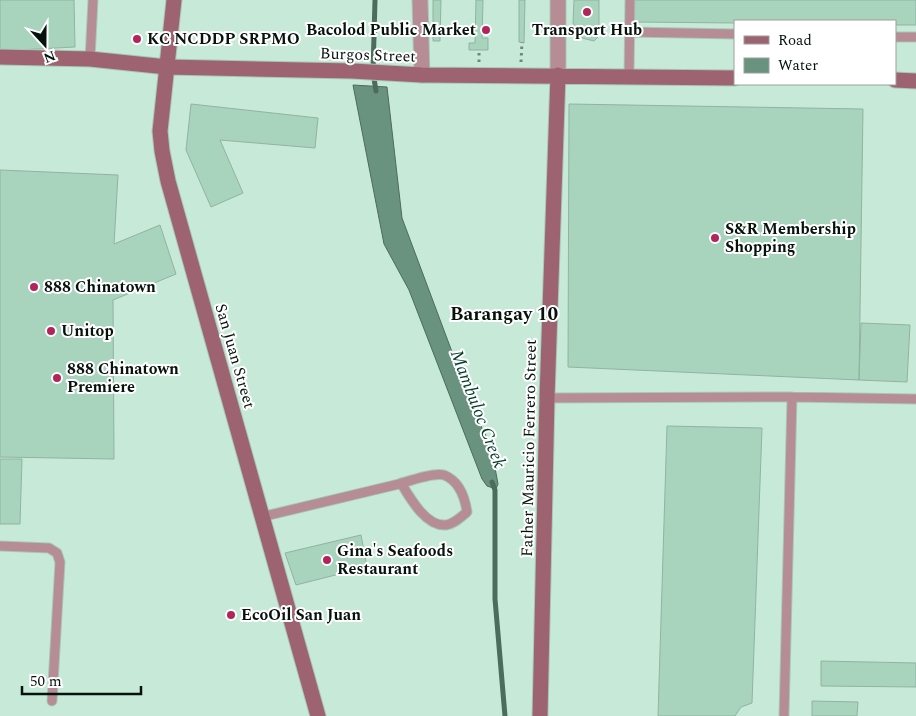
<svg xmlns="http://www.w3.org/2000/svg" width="916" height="716" font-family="Spectral,serif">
<rect width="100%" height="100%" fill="#c7ead8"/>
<path fill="#6a937f" stroke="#4c6c5c" d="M353,85L387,87L402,218L476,416L491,446L498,484L496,489L487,486L482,479L409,290L384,244Z"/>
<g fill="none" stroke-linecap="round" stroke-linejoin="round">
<path stroke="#4c6c5c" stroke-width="5" d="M375,0L373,72L376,91
M492,482L495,490V599L505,716"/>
</g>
<path fill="#a8d3bd" stroke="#91b3a2" d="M0,0H74L75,47L0,51Z
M433,0H441L440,41H433Z
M476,0H483L482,38H488V50H469V43H475Z
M519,0H525L524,43L519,42Z
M574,0H599V36L594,41L582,38L573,23Z
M634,0H916V25H895V21H735V23L634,22Z
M191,104L318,118L315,148L220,140L243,193L211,207L186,150Z
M569,104L863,109L859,380L568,367Z
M0,170L118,175L114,244L160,225L176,274L113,300L114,459L0,457Z
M861,323L910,325L907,382L859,380Z
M667,426L762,428L752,703L741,707L735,716H658Z
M0,459H22L20,524H0Z
M361,535L367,567L296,585L285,553Z
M821,661L916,663V687L821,686Z
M812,701L858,702L857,716H812Z"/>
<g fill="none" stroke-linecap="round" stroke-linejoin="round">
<defs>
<path id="lane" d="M629,32L735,34
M895,37H916
M90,59L93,0
M629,76L630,0
M547,398L792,397L916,399
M261,517C307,506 353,495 399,484C409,481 434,472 444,475C459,481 465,498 467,512C461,517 454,524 446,525C426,527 410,498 401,483
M0,546L49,548L57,553L60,562L52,701
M784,716L792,397"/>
<path id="street" d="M420,0L422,75
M558,75V0"/>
<path id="secondary" d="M174,0L160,131L162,151L168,181L318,716
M0,57L90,59L167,67L352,71L422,75L735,78
M895,80L916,81
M540,716L547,398L558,75"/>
</defs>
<use href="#lane" stroke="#a8c7b7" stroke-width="11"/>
<use href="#street" stroke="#a8c7b7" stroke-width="17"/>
<use href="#secondary" stroke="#a8c7b7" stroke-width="17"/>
<path stroke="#6e877a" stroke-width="3" stroke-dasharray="2.5 4" stroke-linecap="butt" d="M479,62V50
M521,62L522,42"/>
<use href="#lane" stroke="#b68c95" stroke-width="9"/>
<use href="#street" stroke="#b68c95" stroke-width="15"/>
<use href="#secondary" stroke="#9e6371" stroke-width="15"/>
</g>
<g fill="#b2245a" stroke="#fff" stroke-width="2">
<circle cx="587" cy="12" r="5"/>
<circle cx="486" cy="30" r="5"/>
<circle cx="137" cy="39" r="5"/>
<circle cx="715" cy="238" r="5"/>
<circle cx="34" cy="287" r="5"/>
<circle cx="51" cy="331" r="5"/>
<circle cx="57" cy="378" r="5"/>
<circle cx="327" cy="560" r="5"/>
<circle cx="231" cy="615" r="5"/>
</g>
<g text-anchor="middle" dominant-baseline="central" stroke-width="4" stroke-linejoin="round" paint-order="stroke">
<g font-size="16" font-weight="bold" fill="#06120c" stroke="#fff" text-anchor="start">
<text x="476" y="30" text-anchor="end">Bacolod Public Market</text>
<text x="587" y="30" text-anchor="middle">Transport Hub</text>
<text x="147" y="39">KC NCDDP SRPMO</text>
<text x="725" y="229">S&amp;R Membership<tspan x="725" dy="18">Shopping</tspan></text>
<text x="44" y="287">888 Chinatown</text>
<text x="61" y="331">Unitop</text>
<text x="67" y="369">888 Chinatown<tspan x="67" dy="18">Premiere</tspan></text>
<text x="337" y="551">Gina's Seafoods<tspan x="337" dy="18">Restaurant</tspan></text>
<text x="241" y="615">EcoOil San Juan</text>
</g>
<g font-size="16" fill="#06120c" stroke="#fff">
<text transform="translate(368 55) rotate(2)">Burgos Street</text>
<text transform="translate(235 356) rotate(74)">San Juan Street</text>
<text transform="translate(529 448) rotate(-89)">Father Mauricio Ferrero Street</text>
</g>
<g font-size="18" font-style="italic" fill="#033e29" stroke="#fff">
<text transform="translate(478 409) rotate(69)">Mambuloc Creek</text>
</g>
<g font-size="19" font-weight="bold" fill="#06120c" stroke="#fff">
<text x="504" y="314">Barangay 10</text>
</g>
</g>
<rect x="734" y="20" width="162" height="65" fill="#ffffff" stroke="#9ba09e"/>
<rect x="744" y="36" width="25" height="8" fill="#9e6371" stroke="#9ba09e"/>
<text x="778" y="45" font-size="15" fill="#06120c">Road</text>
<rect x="744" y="58" width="25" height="15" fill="#6a937f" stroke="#9ba09e"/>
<text x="778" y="70" font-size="15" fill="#06120c">Water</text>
<g transform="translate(45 45) rotate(159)" stroke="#ffffff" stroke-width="4" paint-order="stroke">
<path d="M0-4L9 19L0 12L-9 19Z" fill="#06120c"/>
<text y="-8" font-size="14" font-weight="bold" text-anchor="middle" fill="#06120c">N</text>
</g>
<path d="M22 686v8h119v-8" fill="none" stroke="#06120c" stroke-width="2.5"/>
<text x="30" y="686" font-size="15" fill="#06120c" stroke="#ffffff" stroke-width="4" paint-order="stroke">50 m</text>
</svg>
